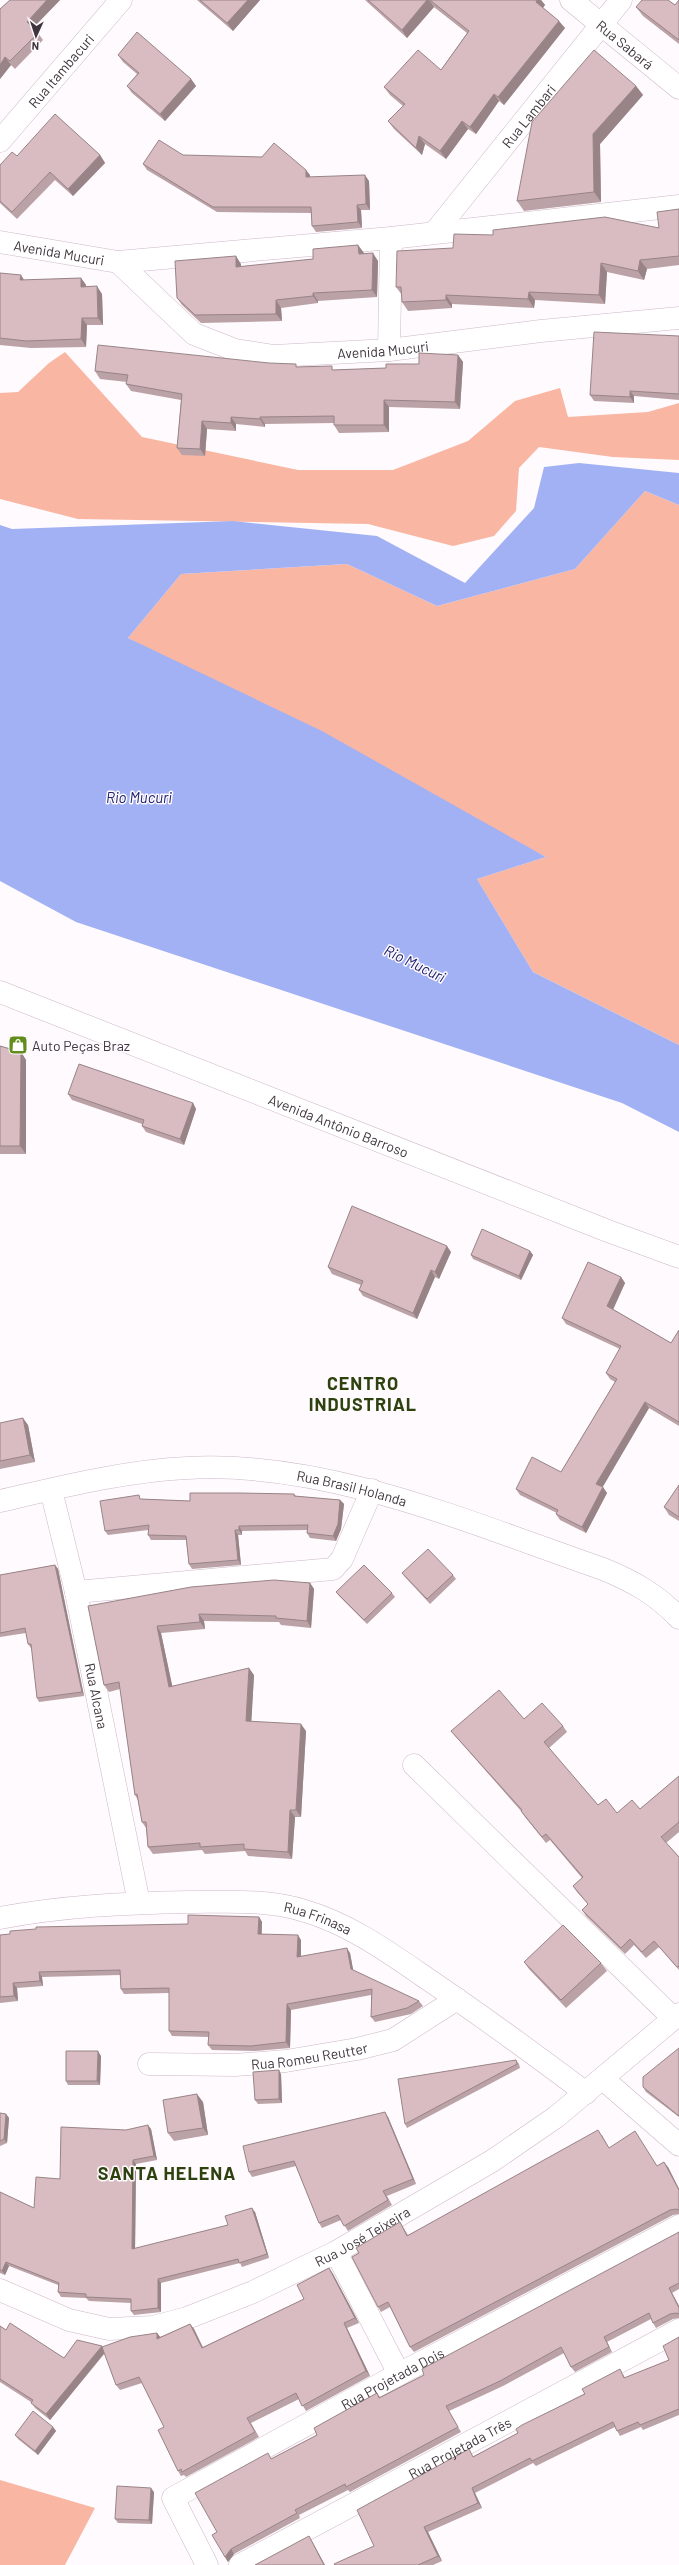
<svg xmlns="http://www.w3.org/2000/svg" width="679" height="2565" font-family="Barlow,sans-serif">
<rect width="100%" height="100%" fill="#fefafd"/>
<path fill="#f9b6a3" d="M65,352L142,437L298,470H393L468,441L515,401L560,388L568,417L648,412L679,403V460L613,457L539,447L519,468L516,511L494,536L453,546L368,524L78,519L0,499V393L18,392L49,363Z
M645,491L679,505V1045L533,972L477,879L546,857L128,638L181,574L347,564L437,606L575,569Z
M0,2480L95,2508L65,2565H0Z"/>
<path fill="#a2b1f4" d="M579,463L679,473V505L645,491L575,569L437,606L347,564L181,574L128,638L322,731L546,857L477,879L533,972L679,1045V1132L622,1103L76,922L0,881V525L12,529L233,521L377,536L465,583L534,508L544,467Z"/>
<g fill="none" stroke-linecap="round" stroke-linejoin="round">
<defs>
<g id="street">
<path id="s1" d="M571,0L679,88"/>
<path id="s2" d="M0,141L121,0"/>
<path id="s3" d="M435,232L621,0"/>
<path id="s4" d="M0,242L118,262L194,334L235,350L274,356L389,350L541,331L679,318"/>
<path d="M118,262L391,238L679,206"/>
<path d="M389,350L391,238"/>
<path id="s5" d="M51,1490L76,1592L139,1903"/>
<path id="s6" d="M0,1501C61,1487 124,1471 187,1468C328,1460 472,1524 603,1569C633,1581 657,1595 679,1618"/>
<path d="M76,1592L333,1569L342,1559L372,1490"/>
<path d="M414,1765L673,2018"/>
<path id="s7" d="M0,1918C62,1906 126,1903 190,1902C228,1902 268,1899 305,1911C350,1924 391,1954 429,1980C482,2016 534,2054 586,2093"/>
<path id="s8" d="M149,2064L235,2065L286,2061L357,2049L393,2040L457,1999"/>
<path d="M603,2079L679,2145"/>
<path d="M336,2252L399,2374"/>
<path id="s9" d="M0,2290L69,2320L109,2329L153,2327L187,2318L253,2292L336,2252L492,2161L556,2117L679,2014"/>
<path id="s10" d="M207,2565L173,2498L399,2374L679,2226"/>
<path id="s11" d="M240,2565L679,2330"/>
</g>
<g id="secondary">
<path id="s12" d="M0,992L608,1231L679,1257"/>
</g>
</defs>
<use href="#street" stroke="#ceb8c8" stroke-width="23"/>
<use href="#secondary" stroke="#ceb8c8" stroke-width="23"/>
<use href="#street" stroke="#fff" stroke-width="22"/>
<use href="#secondary" stroke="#fff" stroke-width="22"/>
</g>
<path fill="#bba2a6" d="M10,0H60L33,28L38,33L43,40L15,69L11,65L0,79V9Z
M197,0H260L233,31Z
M365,0H541L545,5L543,8L565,28L504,105L499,101L476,134L468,129L446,159L425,144L422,155L394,129L388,121L403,106L390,95L384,87L441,70L467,33L434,7L407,38Z
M679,0V44L643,16L636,7L675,5Z
M118,55L191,79L196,86L165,121L132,93L127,86L137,74L123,62Z
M636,86L643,95L600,144L601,202L524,211L517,201Z
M100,155L105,163L73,196L55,180L17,219L0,203V165L17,156Z
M143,164L310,175V177L369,181L370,210H361L362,228L316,232L312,226V213L217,212L147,170Z
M679,209V265L647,269L644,280L607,272L605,304L535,300L534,308L452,304V308L408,311L402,302V295L396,287L453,248L493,235L659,228Z
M358,245L364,254L378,261L377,297L318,301V303L281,308L282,321L201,323L182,305L177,298L241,264V267L313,259Z
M0,273L24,280L81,278L86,285V286L102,294L103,325H87L86,347L31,348L0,345Z
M679,336V400L634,396V403L594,401L590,395Z
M458,355L463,362L460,409L389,407V432L339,433L334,425V423L265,424V427L236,424V431L207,429L205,456L182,455L177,448L181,400L131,391L126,384L127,382L100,379L95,371L298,367L334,370L386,368L419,364Z
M0,1046L21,1052L26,1060V1154H0Z
M68,1094L193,1103L196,1109L184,1145L146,1132L142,1126V1124L72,1100Z
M530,1251L533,1255L521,1280L473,1259L471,1255Z
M451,1252L439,1279L435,1277L417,1319L363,1296L359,1290L361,1285L332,1274L328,1267Z
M621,1277L625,1283L613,1309L671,1343L679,1330V1426L649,1408L602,1487L607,1493L586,1533L560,1520L556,1514L557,1513L520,1495L516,1489L561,1472L615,1382L610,1379L606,1373L620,1349L566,1324L562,1318Z
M0,1423L28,1425L35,1462L0,1469Z
M679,1485V1521L669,1515L664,1507Z
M294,1494L296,1496L340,1500L344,1504L341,1529L336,1541L310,1538L307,1533V1530L242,1531V1535H238L241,1565L192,1569L189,1564L186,1540H151L148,1535V1530L108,1535L105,1531L143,1499L190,1501Z
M55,1565L58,1569L84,1696L39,1702L37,1698L32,1648H31L28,1644L26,1633L0,1637V1575Z
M402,1573L453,1575L456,1579L430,1604L405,1577Z
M310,1583L314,1589L311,1628L281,1625L279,1622L204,1621L205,1629L161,1633L172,1686L254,1675L251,1722L306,1731L301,1817H295L292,1859L248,1856L245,1851L205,1854L202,1850L153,1854L148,1847L146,1828L142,1822L138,1800L135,1795L120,1689L109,1692L104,1685L88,1606Z
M336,1592L392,1593L395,1597L367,1624L339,1596Z
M524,1719L563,1726L567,1732L549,1748L598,1805L617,1813L640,1809L679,1776V1832L666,1843L679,1857V1970L659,1947L646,1958L634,1945L625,1954L586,1916L582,1910L588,1904L577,1892L573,1886L582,1878L550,1840L546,1843L525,1817L521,1811L456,1737L451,1731Z
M259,1917L262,1922V1934L301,1940V1956L350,1953L353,1971L419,2001L423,2006L411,2014L375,2022L371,2017V1995L291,2010L290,2048L255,2051L212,2050L208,2045L209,2037L172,2036L169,2031V1993L124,1994L121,1989L120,1975L42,1977L43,1986L17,1988L18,2001L0,2003V1935L188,1924Z
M524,1962L601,1963L607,1971L566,2008L529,1969Z
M679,2048V2117L646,2092L643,2087Z
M101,2056L100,2085H68L66,2081Z
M516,2060L519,2064L520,2068L407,2128L405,2124Z
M281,2074L282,2103L258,2104L255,2100Z
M203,2102L208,2135L174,2141L168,2133Z
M0,2113L6,2114L9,2118L7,2143L0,2146Z
M388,2117L416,2184L387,2196L392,2205L348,2231L341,2220L322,2228L319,2223L296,2166L252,2177L249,2172Z
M151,2129L157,2160L136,2164L135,2249L228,2225L255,2212L269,2258L242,2267L240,2263L161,2283V2312L134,2315L131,2311V2303L89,2301L86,2298L61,2297L58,2292V2285L9,2266L5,2275L0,2273V2192L34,2208L60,2179L126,2130Z
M602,2135L609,2148L657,2166L668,2167L679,2189V2214L673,2215L414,2352L410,2347L390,2307L381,2312L378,2307L359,2253L400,2222L408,2235Z
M679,2232V2289L672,2293L679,2306V2318L673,2319L656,2328L653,2323L651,2319L607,2342L612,2352L575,2372L571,2367L564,2353L503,2386L449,2411L461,2432L350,2492L348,2490L299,2515L300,2518L234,2554L228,2562L225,2557L217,2532L271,2459L317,2435L377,2393L380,2397L424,2375Z
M329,2268L333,2274L359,2323L347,2328L370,2376L306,2411L299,2399L251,2423L259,2437L186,2477L184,2475L181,2476L178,2471L164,2427L142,2383L120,2390L116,2385L105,2353L50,2420L35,2408L31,2402L0,2382V2326L6,2330L64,2358L157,2333L160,2337L190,2324L194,2329L203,2347L304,2299Z
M679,2337V2415L643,2430L641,2427L620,2436L615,2427L536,2466L533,2463L475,2493L482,2508L428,2532L442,2561L433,2565H335L374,2546L474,2456L518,2433L585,2394L623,2374L625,2378L669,2360Z
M53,2427L56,2431L38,2455L18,2439L15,2435Z
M154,2492L152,2524L118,2523L115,2519Z"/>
<path fill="#988487" d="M47,0H60L32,29L27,22Z
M248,0H260L233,31L227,23Z
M427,0H429L434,7L407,38L402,30Z
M537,0H541L545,5L541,10L536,2Z
M559,21L565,28L504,105L498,97Z
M5,57L11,65L0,79V65Z
M191,79L196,86L165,121L160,114Z
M636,86L643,95L600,144L601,202L594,192L593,134Z
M494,94L499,101L476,134L470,127Z
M462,121L468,129L446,159L440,151Z
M419,136L425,144L422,155L416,148Z
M100,155L105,163L73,196L68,189Z
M306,170L310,175V183L306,177Z
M365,175L369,181L370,210L366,204Z
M357,205L361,210L362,228L358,222Z
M358,245L364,253V262L359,254Z
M373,253L378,261L377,297L372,290Z
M236,256L241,264V275L236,267Z
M640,260L647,269L644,280L638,271Z
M601,263L607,272L605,304L599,295Z
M21,275L26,283L20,280Z
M81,278L86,285V294L81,287Z
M97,286L102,294L103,325L98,318Z
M529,292L535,300L534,308L528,299Z
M313,293L318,301V303L313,296Z
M446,295L452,304V308L446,300Z
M276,300L281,308L282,321L276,314Z
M82,318L87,325L86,347L81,339Z
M458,355L463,362L460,409L455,402Z
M630,391L634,396V403L630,397Z
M384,400L389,407V432L384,425Z
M231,417L236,424V431L231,423Z
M260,417L265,424V427L260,419Z
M202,421L207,429L205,456L200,449Z
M21,1052L26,1060V1154L20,1146Z
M193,1103L196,1109L184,1145L180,1139Z
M447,1246L451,1252L439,1279L435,1272Z
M530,1251L533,1255L521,1280L519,1276Z
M431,1270L435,1277L417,1319L413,1313Z
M621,1277L625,1283L612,1312L607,1306Z
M645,1402L649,1408L601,1490L596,1484Z
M23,1418L28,1425L35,1462L30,1455Z
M603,1487L607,1493L586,1533L582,1527Z
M340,1500L344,1504L341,1529L336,1541L333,1536Z
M239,1526L242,1531V1535L239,1530Z
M235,1530L238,1535L241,1565L238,1560Z
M55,1565L58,1569L84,1696L82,1692Z
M310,1583L314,1589L311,1628L307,1621Z
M199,1614L204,1621L205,1629L200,1622Z
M157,1626L161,1633L174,1694L169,1687Z
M249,1668L254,1675L251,1728L246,1721Z
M301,1724L306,1731L301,1817L296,1810Z
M290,1810L295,1817L292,1859L288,1852Z
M259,1917L262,1922L261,1939L258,1934Z
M298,1935L301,1940V1962L297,1957Z
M347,1948L350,1953L354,1974L351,1969Z
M39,1972L42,1977L43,1986L40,1981Z
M13,1983L17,1988L18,2001L14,1996Z
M287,2004L291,2010L290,2048L286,2042Z
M98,2051L101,2056L100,2085L97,2081Z
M279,2070L281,2074L282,2103L279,2099Z
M197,2094L203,2102L208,2135L203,2128Z
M385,2112L388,2117L416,2184L413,2179Z
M6,2114L9,2118L7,2143L4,2139Z
M148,2125L151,2129L157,2160L154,2156Z
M133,2160L136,2164L135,2253L132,2249Z
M664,2162L668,2167L679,2189V2190Z
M252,2208L255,2212L269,2258L267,2254Z
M6,2262L9,2266L5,2275L2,2271Z
M329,2268L333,2274L359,2323L355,2318Z
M158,2279L161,2283V2312L158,2308Z
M669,2288L672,2293L679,2306V2308Z
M344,2323L347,2328L370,2376L366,2371Z
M190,2324L194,2329L205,2353L202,2348Z
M157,2333L161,2338L157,2339Z
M604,2337L607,2342L612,2352L609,2347Z
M102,2346L106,2351L50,2420L46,2414Z
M53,2427L56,2431L38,2455L35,2451Z
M151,2488L154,2492L152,2524L149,2520Z
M472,2488L475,2493L482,2508L478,2503Z
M424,2527L428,2532L442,2561L438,2556Z
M309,2536L312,2541L325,2565H324Z
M231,2549L234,2554L228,2562L225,2557Z"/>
<path fill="#d9bcc1" stroke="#988487" d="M10,0H47L27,22L38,33L10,61L5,57L0,65V9Z
M200,0H248L227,23Z
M368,0H427L402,30Z
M430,0H537L536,2L559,21L498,97L494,94L470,127L462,121L440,151L419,136L416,148L388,121L405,104L384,87L418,50L441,70L469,31Z
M642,0H668L675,5L679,0V40L636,7Z
M137,32L191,79L160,114L127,86L139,73L118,55Z
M594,50L636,86L593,134L594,192L517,201L532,122Z
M55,114L100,155L68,189L50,172L12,212L0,201V165L12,152L17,156Z
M159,140L183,155L262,157L274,143L306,170V177L365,175L366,204L357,205L358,222L312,226L311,207H213L143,164Z
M679,209V256L640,260L638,271L601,263L599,295L529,292L528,299L446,295V300L402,302L401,287H396L397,251L453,248L454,234L493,235V230L605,217L659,228L657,212Z
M358,245L359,254L373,253L372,290L313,293V296L276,300V314L195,315L177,298L175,261L236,256V267L313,259V249Z
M0,273L21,275L20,280L81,278V287L97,286L98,318H82L81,339L26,341L0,338Z
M594,332L679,336V394L630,391V397L590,395Z
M98,345L269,363L296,364V367L332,366V370L386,368V364H419V353L458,355L455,402L384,400V425H334V416L260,417V419L231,417V423L202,421L200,449L177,448L182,394L126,384L128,375L95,371Z
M0,1046L21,1052L20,1146H0Z
M79,1064L193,1103L180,1139L142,1126L144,1120L68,1094Z
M352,1206L447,1246L435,1272L431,1270L413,1313L359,1290L363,1281L328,1267Z
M482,1229L530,1251L519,1276L471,1255Z
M588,1262L621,1277L607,1306L671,1343L679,1330V1422L645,1402L596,1484L603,1487L582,1527L556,1514L558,1510L516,1489L532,1457L561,1472L617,1379L606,1373L621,1346L562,1318Z
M23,1418L30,1455L0,1461V1423Z
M679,1485V1517L664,1507Z
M190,1493H239L294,1494V1496L340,1500L338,1524L333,1536L307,1533L308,1525L239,1526V1530H235L238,1560L189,1564L186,1536L148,1535L149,1525L105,1531L100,1501L139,1495L140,1499L190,1501Z
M428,1549L453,1575L427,1599L402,1573Z
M55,1565L82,1692L37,1698L31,1644H28L25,1628L0,1633V1575Z
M364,1565L392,1593L364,1620L336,1592Z
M274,1580L310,1583L307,1621L276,1618V1616L199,1614L200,1622L157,1626L169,1687L249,1668L246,1721L301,1724L296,1810H290L288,1852L244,1849V1844L200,1847V1843L148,1847L146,1822H142L137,1794L135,1795L119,1682L104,1685L88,1606L191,1587Z
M499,1690L524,1719L542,1703L563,1726L544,1742L598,1805L606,1799L617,1813L632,1800L640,1809L679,1776V1822L661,1837L679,1857V1966L677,1967L654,1941L642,1952L630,1939L621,1948L582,1910L588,1904L573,1886L583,1877L546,1834L542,1837L521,1811L522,1810L451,1731Z
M188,1915L259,1917L258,1934L298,1935L297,1957L347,1948L351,1969L419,2001L407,2008L371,2017L372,1989L287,2004L286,2042L251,2046L208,2045L209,2032L169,2031V1988L121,1989L120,1970L39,1972L40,1981L13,1983L14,1996L0,1997V1935L10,1934V1931L36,1929V1927L188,1924Z
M563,1925L601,1963L561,2000L524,1962Z
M679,2048V2116L643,2087V2077Z
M66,2051H98L97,2081H66Z
M516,2060L517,2064L405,2124L398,2079Z
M279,2070V2099L255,2100L253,2072Z
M197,2094L203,2128L168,2133L163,2100Z
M385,2112L413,2179L383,2191L388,2200L344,2226L338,2215L319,2223L294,2161L249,2172L243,2146Z
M0,2113L6,2114L4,2139L0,2141Z
M148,2125L154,2156L133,2160L132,2249L228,2225L225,2216L252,2208L267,2254L239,2263L238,2259L158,2279V2308L131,2311V2299L86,2297V2294L58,2292L59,2283L6,2262L2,2271L0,2270V2192L34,2208L36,2177L60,2179L61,2127L126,2130Z
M598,2130L609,2148L635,2131L657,2166L664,2162L679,2190V2210L676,2209L670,2210L410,2347L388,2302L378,2307L352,2257L359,2253L356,2248L400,2222L407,2236Z
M679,2232V2283L669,2288L679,2308V2314L676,2313L670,2314L653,2323L649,2313L604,2337L609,2347L571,2367L561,2347L500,2381L446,2406L458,2427L346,2487L345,2484L295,2510L297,2513L231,2549L225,2557L212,2535L217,2532L195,2493L268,2453L271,2459L317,2435L314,2428L377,2393L379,2398L424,2375L422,2369Z
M329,2268L355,2318L344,2323L366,2371L302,2406L296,2393L247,2418L255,2432L182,2472L181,2469L178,2471L158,2430L164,2427L139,2377L116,2385L102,2347L130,2337L157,2333V2339L190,2324L202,2348L304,2299L297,2285Z
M10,2323L64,2358L77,2340L102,2346L46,2414L31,2403L33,2400L0,2379V2326L6,2330Z
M679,2337V2409L640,2425L638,2422L617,2431L613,2422L532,2461L530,2458L472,2488L478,2503L424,2527L438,2556L418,2565H335L334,2564L374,2546L357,2510L469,2449L473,2457L518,2433L516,2429L522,2425L585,2394L582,2389L620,2369L624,2378L669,2360L663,2346Z
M33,2411L53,2427L35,2451L15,2435Z
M117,2486L151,2488L149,2520L115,2519Z
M309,2536L324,2565H255Z"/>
<defs>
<symbol id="shop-square" viewBox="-11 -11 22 22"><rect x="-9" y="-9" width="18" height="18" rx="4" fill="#628c1c" stroke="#fefafd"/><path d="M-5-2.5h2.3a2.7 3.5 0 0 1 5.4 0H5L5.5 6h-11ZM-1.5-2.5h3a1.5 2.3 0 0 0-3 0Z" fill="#fff"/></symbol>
</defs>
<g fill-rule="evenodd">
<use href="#shop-square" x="7" y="1034" width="22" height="22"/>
</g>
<g text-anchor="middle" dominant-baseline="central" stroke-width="3" stroke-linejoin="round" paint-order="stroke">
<g font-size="14" fill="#3f363d" stroke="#fefafd">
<text stroke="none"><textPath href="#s1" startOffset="70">Rua Sabará</textPath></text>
<text stroke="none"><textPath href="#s2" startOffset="93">Rua Itambacuri</textPath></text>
<text stroke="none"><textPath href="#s3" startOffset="149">Rua Lambari</textPath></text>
<text stroke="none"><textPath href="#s4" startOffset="60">Avenida Mucuri</textPath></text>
<text stroke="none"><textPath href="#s4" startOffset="417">Avenida Mucuri</textPath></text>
<text stroke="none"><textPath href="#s12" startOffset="364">Avenida Antônio Barroso</textPath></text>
<text stroke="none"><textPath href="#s6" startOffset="357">Rua Brasil Holanda</textPath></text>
<text stroke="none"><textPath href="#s5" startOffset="211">Rua Alcana</textPath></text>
<text stroke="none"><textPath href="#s7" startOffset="321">Rua Frinasa</textPath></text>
<text stroke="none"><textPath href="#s8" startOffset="161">Rua Romeu Reutter</textPath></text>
<text stroke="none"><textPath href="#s9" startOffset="389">Rua José Teixeira</textPath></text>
<text stroke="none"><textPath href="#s10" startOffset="325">Rua Projetada Dois</textPath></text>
<text stroke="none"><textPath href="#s11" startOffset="249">Rua Projetada Três</textPath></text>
</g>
<g font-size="14" fill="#3f363d" stroke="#fefafd" text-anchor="start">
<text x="32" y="1045">Auto Peças Braz</text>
</g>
<g font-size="15" font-style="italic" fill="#1f236e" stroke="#fefafd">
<text x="139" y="797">Rio Mucuri</text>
<text transform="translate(415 963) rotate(26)">Rio Mucuri</text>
</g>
<g font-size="18" font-weight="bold" letter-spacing="1" fill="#2d420e" stroke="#fefafd">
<text x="363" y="1383">CENTRO<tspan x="363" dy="21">INDUSTRIAL</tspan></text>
<text x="167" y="2173">SANTA HELENA</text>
</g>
</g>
<g transform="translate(36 36) rotate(183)" stroke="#fefafd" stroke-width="3" paint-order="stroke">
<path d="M0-3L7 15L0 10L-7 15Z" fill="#3f363d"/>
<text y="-6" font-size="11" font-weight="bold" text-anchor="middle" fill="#3f363d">N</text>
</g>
</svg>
